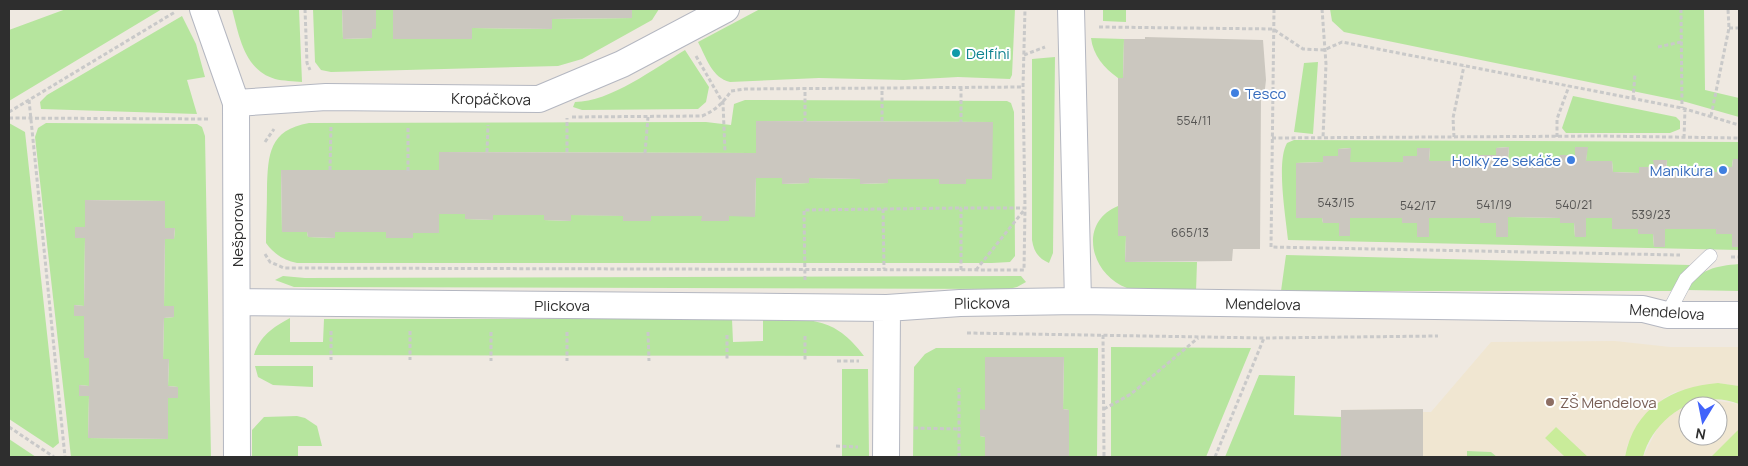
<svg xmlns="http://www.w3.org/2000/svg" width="1748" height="466" font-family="Manrope,sans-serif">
<rect width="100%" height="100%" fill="#efe9e1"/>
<path fill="#f0e6d1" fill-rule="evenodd" d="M1615,341L1670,347H1739V386L1718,383L1675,392L1664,398L1638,424L1627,446L1625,457H1588L1556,427L1545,438L1565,457H1497L1491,452L1467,451V457H1341V410L1423,409V412H1431L1491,342Z
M1712,400L1739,404V429L1711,457H1643L1659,425L1669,415L1696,402ZM1688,406H1718V436H1688Z"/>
<path fill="#b6e59e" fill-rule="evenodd" d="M66,9H162L9,101V30Z
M232,9H299L302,82C294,81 283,81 275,79C244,70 239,35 232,9Z
M313,9H342L343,39L372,38V29H376V9H393V39H472V9L473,28L552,29V19L632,18V9H659L652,20L582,59L558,66L331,72L321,70L315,62Z
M760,9H1015L1012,75L1010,79L958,77L904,80L819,78L730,82C712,78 706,57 698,42Z
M1103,9H1126V22L1103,21Z
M1330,9H1704L1705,90L1739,98V117L1686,102L1344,32L1332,21Z
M182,16L196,44L205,77L187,80L197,114L41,109L40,102L47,95Z
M1091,38L1124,39L1123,78H1118C1104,68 1093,55 1091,38Z
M685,50L709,87L706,102L698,109L582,110L573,107L575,102C610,102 655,68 685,50Z
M1055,57L1053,253L1049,263C1038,258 1034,252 1032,240V59Z
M1318,62L1313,134L1294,132L1304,63Z
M1573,96L1676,117L1680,121V129L1670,133H1566L1562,128Z
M745,100L1007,101L1011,103L1014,112L1015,256L1010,262L992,263H297C283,260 274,254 266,243C266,225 267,207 267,189C268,154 269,130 309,123L706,122L731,125L734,104ZM756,121L992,122V179H966V184H939V179H888V183L861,184L860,179L809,178V183L782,184V178H756L755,216H729V221H702V216L571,215V221L544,220V215H493L492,220L466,219L465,214H439V233H413V238H386V232H335L334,238L308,237L307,232H282L281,170H439L440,152L756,153Z
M9,123L25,132L59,443L53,448L9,419Z
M46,123L197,124L202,127L205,136L211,457H71L35,137L38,128ZM85,200L165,201V228H175L174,239H165L164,306L174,307V317L164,318L163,359L169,360L168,386L178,387V398H168V439L88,438L89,396H79V385L89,386V358H84V316H74V305L84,306L85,238H75V227H85Z
M1294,140L1739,142V159H1733L1732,167H1717V172H1666L1667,160H1654V167H1639V173L1613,172L1612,161H1586L1587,147H1575V155H1560V161H1508L1509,147L1496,148V155H1480V161H1429L1430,148H1417V156H1403V162H1350V148L1338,149V156L1323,162L1296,163L1297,217L1322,218L1323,223H1339V236H1350V218H1402L1403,223H1417V237L1429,236V218H1480L1496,223V237H1507L1508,217L1560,218V223H1574L1575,237H1586V218H1612L1653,234L1654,247H1665V229H1716V234H1732V247H1739V250L1288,240C1286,218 1276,162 1287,143Z
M1118,206V236H1126L1125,262H1197L1196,292C1176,291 1145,295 1127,288C1091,275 1077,223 1118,206Z
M1286,255L1690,265L1671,291H1281Z
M1739,264V291L1687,290C1699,269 1716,266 1739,264Z
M283,276L305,278L1021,276L1026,282L1017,287L1009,289L294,287L275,280Z
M290,318V342H323L324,319H732L733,342L763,341V318C809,320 834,315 864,356L254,355C260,336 273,327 290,318Z
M1111,347L1251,348L1206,457H1111Z
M936,348H1098L1097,457H1069V410L1063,409L1064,357L985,410H980V436L985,437V457H913L914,367L925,354Z
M255,366H313V387L273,385L258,377Z
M842,369H868L869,457H842Z
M1259,375L1295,376L1294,415L1342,417L1341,457H1225Z
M297,416L305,418L317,426L322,446H298V457H252V430L264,417Z
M9,439L36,457H9Z
M1467,451L1491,452L1497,457H1467Z"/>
<path fill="#c9ec9a" d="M1718,383L1739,386V404C1698,387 1653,418 1643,457H1625C1634,408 1672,387 1718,383Z
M1556,427L1588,457H1565L1545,438Z
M1739,429V457H1711Z"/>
<path fill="#cbc7bf" d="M342,9H376V29H372V38L343,39Z
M393,9H632V18L552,19V29L472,28V39H393Z
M1145,37L1263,40L1266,80L1264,97H1261L1260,249H1233L1232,261L1125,262L1126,236H1118V78H1123L1124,39H1145Z
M756,121L993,122L992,179H966V184H939V179H888V183L860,184V179L809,178V183L782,184V178H756L755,217L729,216V221H701L702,216H651V221H623V216L571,215V221L544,220V215H493V220L465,219V214H439V233H413V238H386V232H335V238L308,237L307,232H282L281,170H439V152L756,153Z
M1509,147L1508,161H1560V155H1575V147H1588L1586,161H1612L1613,172L1639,173V167H1654L1653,160H1667L1666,172H1717V167H1732L1733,159H1739V247H1732V234H1716V229H1665V247H1654L1653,234H1638V229H1612V218H1586V237H1575L1574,223H1560V218L1508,217V237H1496V223H1480V218H1429V237H1417V223H1402V218H1350V236H1339V223H1323L1322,218H1296V163L1323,162V156H1338V149L1351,148L1350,162H1403V156H1417V148H1430L1429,161H1480V155H1496V148Z
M85,200L165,201V228H175L174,239H165L164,306H174V317L164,318L163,359H169L168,386L178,387V398H168V439L88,438L89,396H79V385L89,386V358H84V316H74V305L84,306L85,238H75V227H85Z
M985,357H1064L1063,409L1069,410V457H985V437L980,436V409L985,410Z
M1423,409V457H1341V410Z"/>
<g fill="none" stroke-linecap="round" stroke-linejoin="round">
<defs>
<path id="service" d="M1667,315L1686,279L1710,256"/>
<path id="minor" d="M203,9L236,103L237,457
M1071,9L1078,301
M236,103L326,97L539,99L622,64L726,9
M237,302L887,308L960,303L1078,301L1643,309L1667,315H1739
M886,457L887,308"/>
</defs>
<use href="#service" stroke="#b4b7c1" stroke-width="15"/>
<use href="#minor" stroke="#b4b7c1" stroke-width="28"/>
<path stroke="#c9c9c9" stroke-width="3" stroke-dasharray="4 2.5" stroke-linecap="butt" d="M305,9L307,63L310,70
M1274,9L1271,247L1680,255
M1322,9L1326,64L1323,138
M1681,9L1682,108
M1099,27L1273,29L1303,49L1324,50L1342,42L1682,108L1739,125
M1729,28H1739
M1658,47L1681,42
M1024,55L1045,47
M696,56L723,103L725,152
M961,87V122
M1633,99L1635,74
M29,100L65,457
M9,112L175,12
M1711,116L1729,28L1728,9
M572,117L702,116C716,110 723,103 731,91L745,89L1023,87
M9,118L208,119
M882,121V87
M805,122V87
M1454,137L1453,118L1464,66
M1557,137V119L1569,86
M1272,138L1601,136L1739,138
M1684,138L1685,109
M265,142L274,129
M487,152L488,125
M567,152V118
M645,153L648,117
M330,170L331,125
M408,171V126
M883,209L884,269
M265,254L270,262L284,268L1024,270L1025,208
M1731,257H1739
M961,270V208H1025L1023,87L1025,9
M976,270L1025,209
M805,280L804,210L961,208
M331,331V360
M410,331V360
M491,332V361
M567,332V361
M648,332L649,361
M967,333L1264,338L1438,336
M727,335V361
M1103,335L1104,457
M805,336V361
M837,361H859
M1104,409L1131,394L1198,338
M9,427L54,457
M914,428L959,429
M836,446L858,447
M959,457V386
M1215,457L1264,338"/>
<use href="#service" stroke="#fff" stroke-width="14"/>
<use href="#minor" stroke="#fff" stroke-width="26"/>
</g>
<circle fill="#0f9aa8" stroke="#fff" stroke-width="2" cx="956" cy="53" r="5"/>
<g fill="#3f7fe0" stroke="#fff" stroke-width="2">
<circle cx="1235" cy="93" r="5"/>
<circle cx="1571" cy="160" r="5"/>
<circle cx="1723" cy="170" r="5"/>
</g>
<circle fill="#8d6e63" stroke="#fff" stroke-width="2" cx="1550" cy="402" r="5"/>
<g text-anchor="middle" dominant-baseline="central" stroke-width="4" stroke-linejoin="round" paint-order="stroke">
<g font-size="12" fill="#555452">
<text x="1194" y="120">554/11</text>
<text x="1336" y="202">543/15</text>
<text x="1494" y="204">541/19</text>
<text x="1574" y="204">540/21</text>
<text x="1418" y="205">542/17</text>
<text x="1651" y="214">539/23</text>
<text x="1190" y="232">665/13</text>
</g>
<g font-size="15" fill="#0d838f" stroke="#fff" text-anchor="start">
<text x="966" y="53">Delfíni</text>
</g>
<g font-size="15" fill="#366cbe" stroke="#fff" text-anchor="end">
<text x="1245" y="93" text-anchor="start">Tesco</text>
<text x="1561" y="160">Holky ze sekáče</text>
<text x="1713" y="170">Manikúra</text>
</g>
<g font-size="15" fill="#2e2e2e" stroke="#fff">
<text transform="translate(491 99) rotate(1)">Kropáčkova</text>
<text transform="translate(237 230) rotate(-90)">Nešporova</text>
<text transform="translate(982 303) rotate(-1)">Plickova</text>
<text transform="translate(1263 304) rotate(1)">Mendelova</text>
<text x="562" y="305">Plickova</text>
<text transform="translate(1667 312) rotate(4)">Mendelova</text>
</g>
<g font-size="15" fill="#785e54" stroke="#fff" text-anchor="start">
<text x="1560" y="402">ZŠ Mendelova</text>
</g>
</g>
<rect width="1748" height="466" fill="none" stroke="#2e2e2e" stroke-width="20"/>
<g transform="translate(1703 421) rotate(190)"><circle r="24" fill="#ffffff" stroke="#ababab"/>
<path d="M0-4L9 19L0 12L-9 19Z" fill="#4264fb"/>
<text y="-8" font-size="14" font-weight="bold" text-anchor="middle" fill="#2e2e2e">N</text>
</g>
</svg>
